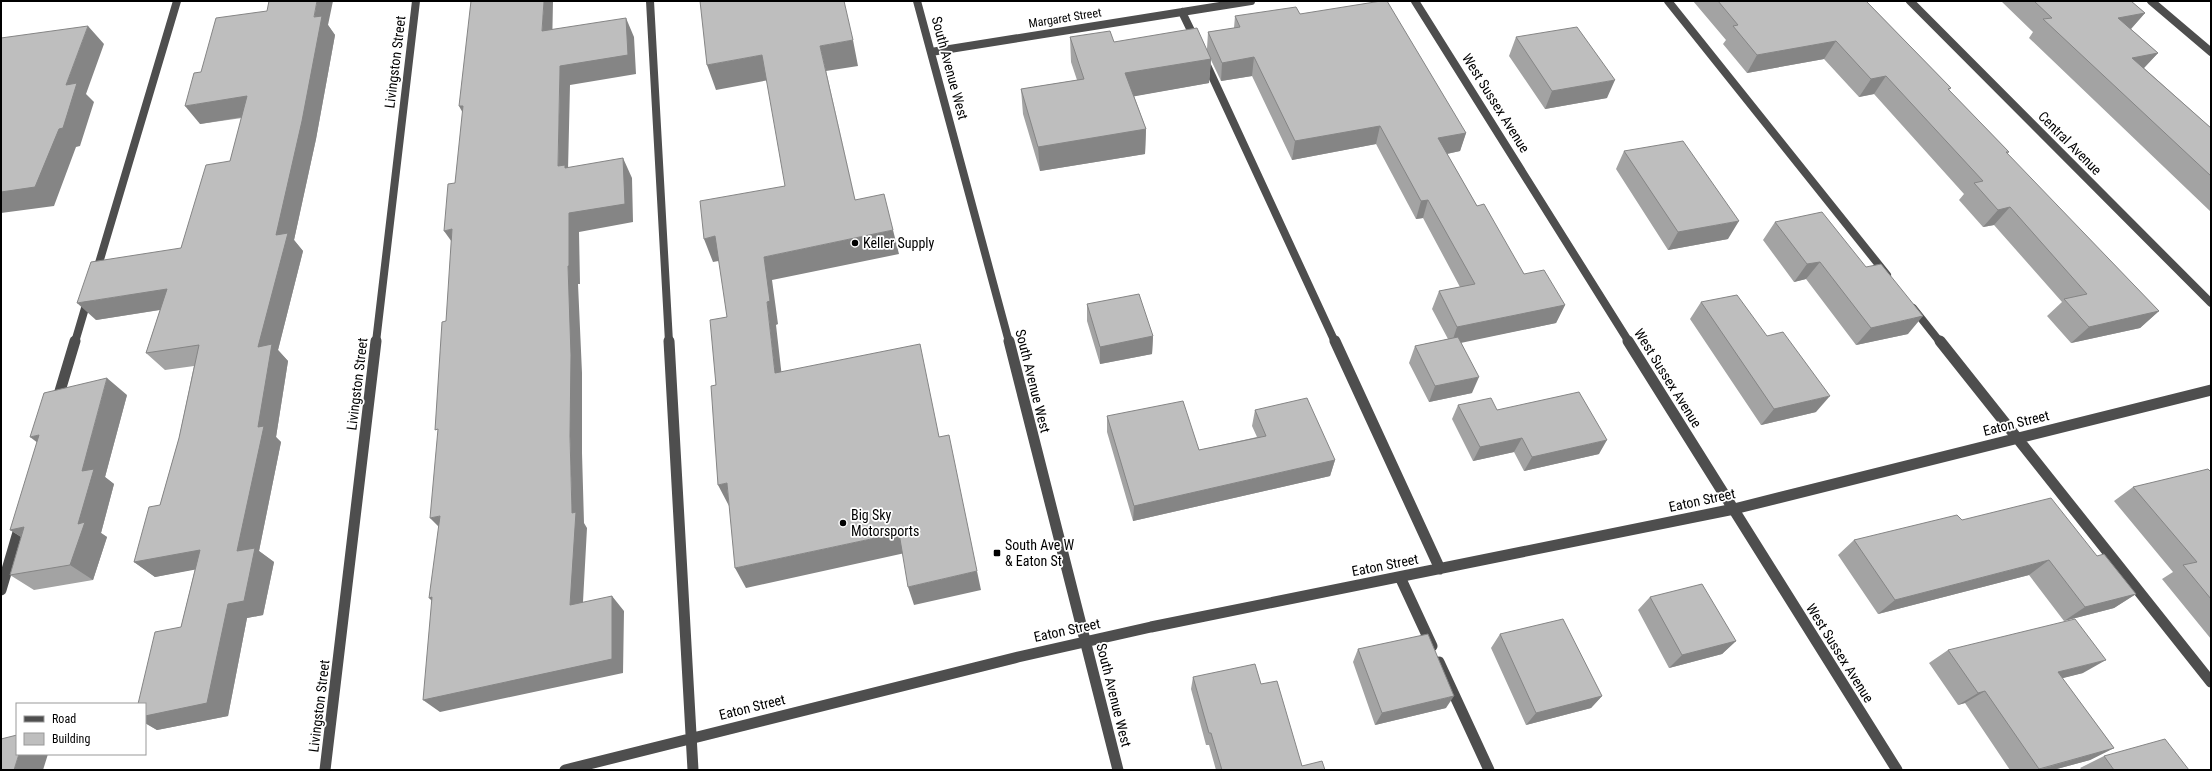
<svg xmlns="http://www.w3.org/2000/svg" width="2212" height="771" font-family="'Roboto Condensed',sans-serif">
<rect width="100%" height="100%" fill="#fff"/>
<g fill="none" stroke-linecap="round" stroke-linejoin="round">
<path stroke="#4e4e4e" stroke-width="8" d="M650,1L669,342
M917,1L1009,342
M1415,1L1629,342
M1668,1L1887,275
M1910,1L2211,303
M2151,1L2211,52
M1182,12L1196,41
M931,52L1251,1
M1205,61L1335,342
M96,273L177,1
M1913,308L1940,342
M75,342L88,298
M376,342L416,1"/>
<path stroke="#4e4e4e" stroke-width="11" d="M669,341L693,770
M1009,341L1118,770
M1335,341L1440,569
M1628,341L1897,770
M1940,341L2211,682
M57,401L75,341
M1400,577L1432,646
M1,590L21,522
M1439,662L1489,770
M325,770L376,341
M565,770L1018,657L1151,627L1734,509L2211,390"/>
</g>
<path fill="#a3a3a3" d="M1693,1H1866L1951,88L1949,90L2009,152L2007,154L2159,311L2140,328L2071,343L2047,316L2062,302L1994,225L1983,227L1959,200L1964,194L1874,94L1859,97L1824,59L1747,73L1723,44L1726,40Z
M2001,1H2131L2145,13L2131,29L2158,53L2144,68L2211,128V212L2029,38L2033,32Z
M1300,14L1466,133L1460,151L1447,154L1477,206L1524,274L1565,305L1556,323L1461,342L1472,393L1429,402L1409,363L1415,346L1448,339L1432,309L1439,291L1460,287L1423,218L1416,219L1376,144L1292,160L1252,76L1221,81L1211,60L1209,83L1134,96L1146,129L1145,154L1040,171L1023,114L1021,89L1077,80L1071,62L1070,37L1114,42L1207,49L1208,32L1234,28L1235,16Z
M328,25L335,35L316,139L294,240L303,251L278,350L288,361L276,437L281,442L259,551L274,562L263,615L247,618L228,716L157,730L145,723V704L181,627L195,569L155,577L134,562L160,505L179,438L194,366L165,370L146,353L160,310L96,320L181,248L230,161L242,118L200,124L201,72Z
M1516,37L1607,98L1545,109L1509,56Z
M1624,151L1728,239L1668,250L1616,169Z
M1775,222L1908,334L1856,345L1806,279L1794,282L1763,240Z
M1701,302L1767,336L1816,412L1761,425L1690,319Z
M1087,304L1153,336L1152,354L1100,364L1087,321Z
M127,395L105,477L114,484L101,533L107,537L93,580L34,590L10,575L21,537L10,530Z
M1458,405L1497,410L1599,454L1524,471L1514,452L1473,461L1452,419Z
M1255,410L1335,460L1330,476L1133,521L1107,432V416L1199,450L1257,437L1252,426Z
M2211,472V639L2162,579L2173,572L2114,501L2133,487Z
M1962,520L2097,556L2136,594L2114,608L2064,621L2029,575L1878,614L1838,555L1854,540Z
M1650,597L1736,641L1722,654L1669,668L1638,610Z
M1500,634L1602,696L1591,708L1526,725L1491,648Z
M1358,649L1446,708L1375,725L1353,662Z
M1948,650L2083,673L2062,678L2114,748L2090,760L2053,770H2010L1965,703L1958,705L1929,663Z
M1193,677L1261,684L1302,766L1325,770H1216L1209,745H1206L1191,689Z
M2104,756L2189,770H2082L2080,768Z"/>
<path fill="#858585" d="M317,1H333L328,25L335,35L316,139L294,240L303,251L278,350L288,361L276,437L281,442L259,551L274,562L263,615L247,618L228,716L157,730L145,723V716L228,604L237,551L258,427V347L276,235Z
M544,1H553L552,51L542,31Z
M2145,13L2129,31L2118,18Z
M626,18L634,37L636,74L570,85L568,170L558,166L560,66Z
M88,26L104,44L86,94L94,102L80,146L76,147L54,206L1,213V192L66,85Z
M853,40L858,66L826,71L861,224L820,46Z
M1836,41L1824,59L1747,73L1757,55Z
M2158,53L2141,71L2132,58Z
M762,55L769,80L716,90L707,65Z
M1254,57L1252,76L1221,81L1222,63Z
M1211,59L1209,83L1125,98V73Z
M1886,76L1874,94L1859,97L1871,79Z
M1615,80L1607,98L1545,109L1552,91Z
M247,96L261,114L200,124L185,106Z
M459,106H463L470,126Z
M1380,126L1376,144L1292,160L1295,141Z
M1146,129L1145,154L1040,171L1038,147Z
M1466,133L1460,151L1432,157L1438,138Z
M623,158L632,178L633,222L579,232L580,284H578L582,373V453L584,523L587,528L582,620L570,605L572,513L570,436L568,266L569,213Z
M1428,200L1423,218L1416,219L1421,201Z
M2010,207L1994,225L1983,227L1998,210Z
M1739,221L1728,239L1668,250L1678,232Z
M452,229L457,249L444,231Z
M893,230L899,254L772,280L778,324L776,325L784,395L775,373L767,302L764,257Z
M715,236L724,260L713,262L704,239Z
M1820,262L1806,279L1794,282L1807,264Z
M167,289L184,306L96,320L77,303Z
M1565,305L1556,323L1451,345L1457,327Z
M2159,311L2140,328L2071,343L2089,327Z
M1923,316L1908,334L1856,345L1871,328Z
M1153,336L1152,354L1100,364V347Z
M1479,377L1472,393L1429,402L1435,386Z
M107,378L127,395L105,477L114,484L101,533L107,537L93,580L70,565L82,471Z
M1830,396L1816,412L1761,425L1774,409Z
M39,435L51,453L30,437Z
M1522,438L1514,452L1473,461L1480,447Z
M1607,440L1599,454L1524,471L1532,457Z
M1335,460L1330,476L1133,521L1134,506Z
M727,483L729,506L718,485Z
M440,516L445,533L430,518Z
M24,527L33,544L10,530Z
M899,533L905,553L746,588L735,568Z
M200,550L220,565L155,577L134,562Z
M2049,560L2029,575L1878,614L1895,600Z
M977,571L981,590L914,605L908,587Z
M2136,594L2114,608L2064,621L2085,607Z
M612,596L624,611L623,673L440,712L423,700Z
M432,597L444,613L429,598Z
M1736,641L1722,654L1669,668L1682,655Z
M2106,660L2083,673L2036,685L2058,672Z
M1985,691L1965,703L1958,705L1978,693Z
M1454,696L1446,708L1375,725L1382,713Z
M1602,696L1591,708L1526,725L1536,713Z
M2114,748L2090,760L2053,770H2038Z
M19,754H48L43,770H14Z"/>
<path fill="#bebebe" stroke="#858585" d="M269,1H317L314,17L322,16L302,121L276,235L288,233L258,347L272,344L258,427L264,426L237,551L255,548L244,601L228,604L207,703L145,716V704H138L155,632L181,627L200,550L134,562L149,507L160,505L179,438L199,345L146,353L167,289L77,303L91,262L181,248L206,165L230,161L247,96L185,106L194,73L201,72L216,18L267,11Z
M471,1H544L542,31L626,18L628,55L560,66L558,166L565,165V168L623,158L625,204L569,213V266H568L571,355L570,436L572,513L576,512L570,605L612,596V659L423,700L432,597L429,598L440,516L430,518L438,429L435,430L442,322L446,321L452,229L444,231L448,184L455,183L463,106H459Z
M700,1H844L853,40L820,46L855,200L884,194L893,230L764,257L770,301L767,302L775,373L920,344L939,437L949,435L977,571L908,587L899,533L735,568L727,483L718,485L711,386L716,385L710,320L727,317L715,236L704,239L700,201L785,186L762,55L707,65Z
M1381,1H1387L1466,133L1438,138L1477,206L1484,204L1524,274L1544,270L1565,305L1457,327L1439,291L1475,284L1428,200L1421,201L1380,126L1295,141L1254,57L1222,63L1208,32L1240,27L1235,16L1296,7L1300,14Z
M1718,1H1866L1951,88L1948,89L2009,152H2006L2159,311L2089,327L2064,299L2087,294L2010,207L1998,210L1974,183L1983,181L1886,76L1871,79L1836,41L1757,55L1733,26L1738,25Z
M2034,1H2131L2145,13L2118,18L2158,53L2132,58L2211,128V176L2043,19L2052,18Z
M88,26L66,85L77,83L63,128L59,129L35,187L1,192V38Z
M1577,27L1615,80L1552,91L1516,37Z
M1197,28L1211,59L1125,73L1146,129L1038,147L1021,89L1084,79L1070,37L1110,31L1114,42Z
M1683,141L1739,221L1678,232L1624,151Z
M1822,212L1866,267L1881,264L1923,316L1871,328L1820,262L1807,264L1775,222Z
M1139,294L1153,336L1100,347L1087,304Z
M1737,295L1767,336L1783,332L1830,396L1774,409L1701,302Z
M1458,337L1479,377L1435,386L1415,346Z
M107,378L82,471L94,469L78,524L85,522L70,565L10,575L24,527L10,530L39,435L30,437L44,393Z
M1579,392L1607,440L1532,457L1522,438L1480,447L1458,405L1491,398L1497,410Z
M1307,398L1335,460L1134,506L1107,416L1183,401L1199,450L1266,436L1255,410Z
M2208,469L2211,472V599L2183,565L2197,562L2133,487Z
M2051,498L2097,556L2104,554L2136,594L2085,607L2049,560L1895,600L1854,540L1957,515L1962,520Z
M1702,584L1736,641L1682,655L1650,597Z
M1563,619L1602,696L1536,713L1500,634Z
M2075,619L2106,660L2058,672L2114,748L2039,769L1985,691L1978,693L1948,650Z
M1428,634L1454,696L1382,713L1358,649Z
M1255,664L1261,684L1277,681L1302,766L1322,761L1325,770H1222L1211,733H1209L1193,677Z
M17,735V754H19L14,770H1V739Z
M2165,739L2189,770H2114L2104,756Z"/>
<g fill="#000" stroke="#fff" stroke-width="1.5">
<circle cx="855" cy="243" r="4"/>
<circle cx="843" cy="523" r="4"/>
<rect x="993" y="549" width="8" height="8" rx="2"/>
</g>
<g text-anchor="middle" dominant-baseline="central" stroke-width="3.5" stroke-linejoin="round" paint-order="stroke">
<g font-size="12" fill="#000" stroke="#fff">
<text transform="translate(1065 18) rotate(-9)">Margaret Street</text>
</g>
<g font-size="14" fill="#000" stroke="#fff">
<text transform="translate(395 62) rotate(-83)">Livingston Street</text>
<text transform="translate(950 68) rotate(75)">South Avenue West</text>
<text transform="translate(1496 103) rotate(58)">West Sussex Avenue</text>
<text transform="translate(2070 143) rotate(45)">Central Avenue</text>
<text transform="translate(1668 378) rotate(58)">West Sussex Avenue</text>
<text transform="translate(1033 381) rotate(76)">South Avenue West</text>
<text transform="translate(357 384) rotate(-83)">Livingston Street</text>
<text transform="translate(2016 423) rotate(-14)">Eaton Street</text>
<text transform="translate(1702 500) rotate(-12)">Eaton Street</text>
<text transform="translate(1385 565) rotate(-11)">Eaton Street</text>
<text transform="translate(1067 630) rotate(-12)">Eaton Street</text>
<text transform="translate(1840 653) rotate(58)">West Sussex Avenue</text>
<text transform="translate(1114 695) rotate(76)">South Avenue West</text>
<text transform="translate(319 706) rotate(-83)">Livingston Street</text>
<text transform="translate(752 707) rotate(-14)">Eaton Street</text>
</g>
<g font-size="14" fill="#000" stroke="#fff" text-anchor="start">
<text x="863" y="243">Keller Supply</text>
<text x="851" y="515">Big Sky<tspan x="851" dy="16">Motorsports</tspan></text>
<text x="1005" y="545">South Ave W<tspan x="1005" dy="16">&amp; Eaton St</tspan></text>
</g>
</g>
<rect width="2212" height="771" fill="none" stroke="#000000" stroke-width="4"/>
<rect x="16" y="703" width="130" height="52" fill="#ffffff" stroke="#999999"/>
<rect x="24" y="716" width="20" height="6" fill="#4e4e4e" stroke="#999999"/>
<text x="52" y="723" font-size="12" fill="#000000">Road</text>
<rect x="24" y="733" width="20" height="12" fill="#bebebe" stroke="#999999"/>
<text x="52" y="743" font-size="12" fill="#000000">Building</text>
</svg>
